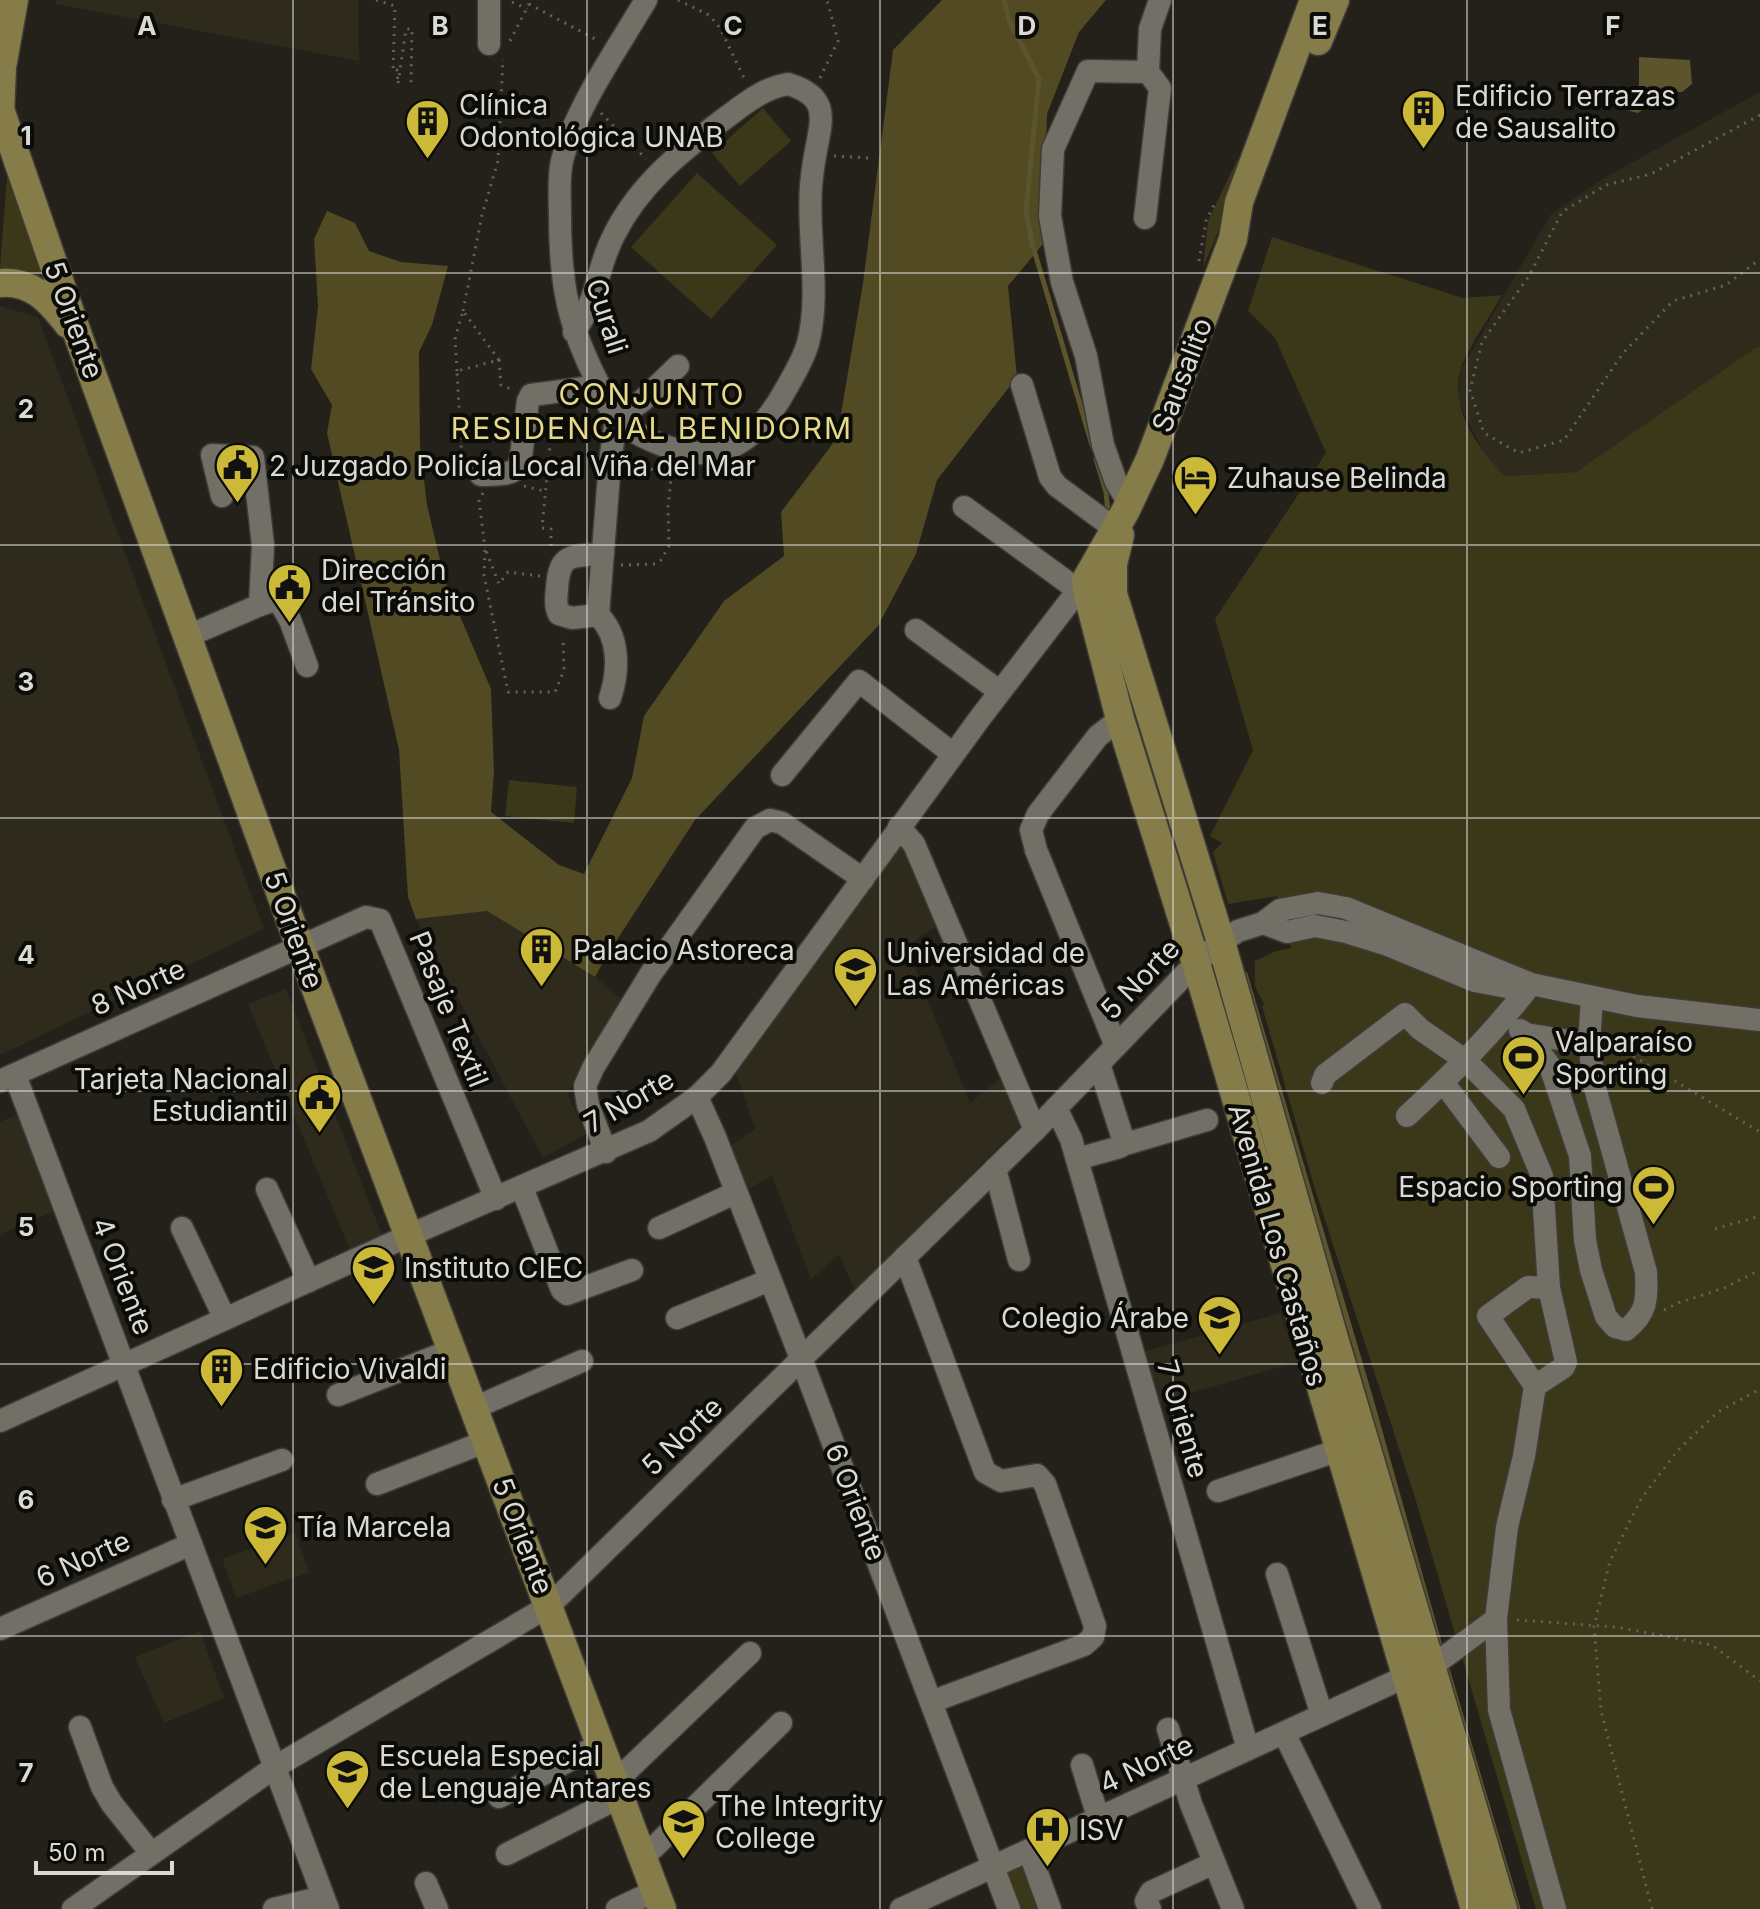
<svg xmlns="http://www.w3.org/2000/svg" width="1760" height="1909" font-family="Inter,sans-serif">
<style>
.built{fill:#2e2b1d}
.green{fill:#3b3719}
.forest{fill:#514a22}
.water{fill:#5b542c}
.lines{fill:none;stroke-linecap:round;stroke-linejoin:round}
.stream{stroke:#5b542c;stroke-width:5}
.minor-casing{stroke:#3d3c37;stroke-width:25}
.major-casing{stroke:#3d3c37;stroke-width:31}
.path{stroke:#63625b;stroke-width:3;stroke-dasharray:2 6;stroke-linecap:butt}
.minor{stroke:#727066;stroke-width:22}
.major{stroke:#857c49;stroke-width:28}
.grid{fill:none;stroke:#dad9d4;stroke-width:2;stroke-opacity:0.55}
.labels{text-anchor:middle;stroke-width:8;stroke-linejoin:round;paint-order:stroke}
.poi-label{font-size:28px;fill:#dad9d4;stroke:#0b0b07;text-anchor:start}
.street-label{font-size:28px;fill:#dad9d4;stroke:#0b0b07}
.neighbourhood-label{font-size:30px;letter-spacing:2px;fill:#e6d98a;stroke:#0b0b07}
.grid-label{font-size:26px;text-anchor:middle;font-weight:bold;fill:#dad9d4;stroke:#0b0b07;stroke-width:8;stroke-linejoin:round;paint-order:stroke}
</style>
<rect width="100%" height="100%" fill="#232119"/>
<g class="built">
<polygon points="56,0 358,0 359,61 56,4"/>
<polygon points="1760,92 1760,347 1755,348 1576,472 1505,476 1487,458 1458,402 1460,371 1551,214 1604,178"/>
<polygon points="0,306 38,317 264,929 0,1055"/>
<polygon points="899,839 908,849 939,924 906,947 970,1103 1003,1076 1024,1122 855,1290 839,1255 811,1279 772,1175 739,1195 724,1150 755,1129 735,1070"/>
<polygon points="430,887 487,911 595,977 622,1000 584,1062 568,1095 586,1134 543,1158 416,919 408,897"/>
<polygon points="286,989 382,1235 350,1250 248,1004"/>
<polygon points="22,1112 59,1209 0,1234 0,1122"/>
<polygon points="1281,1313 1297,1362 1157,1403 1143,1352"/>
<polygon points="295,1533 309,1572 236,1598 222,1559"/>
<polygon points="200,1631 224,1698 164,1723 135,1657"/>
</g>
<g class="green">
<polygon points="763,108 791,141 740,186 712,153"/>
<polygon points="1249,148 1252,150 1203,268 1208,221 1236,162"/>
<polygon points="697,173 777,245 711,319 631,247"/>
<polygon points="7,177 43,270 40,276 0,267"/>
<path d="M1272,237L1463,298L1502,295C1492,313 1464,354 1460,372C1450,409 1479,451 1505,476L1576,472L1755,348L1760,347V1909H1536L1416,1501L1315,1189L1262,1006L1264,1004L1255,986V961L1276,951L1291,948L1277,896L1228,904L1213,852L1222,843L1210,836L1253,750L1215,619L1326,453L1275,338L1248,311Z"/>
<polygon points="1109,611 1206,938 1199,943 1101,612"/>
<polygon points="509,780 577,787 574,823 505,816"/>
<polygon points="1027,1862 1044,1909 1015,1909 1002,1873"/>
</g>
<polygon class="forest" points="942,0 1106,0 1079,32 1047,114 1043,244 1008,286 1017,377 937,480 916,554 878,626 695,820 607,955 595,977 487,911 416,919 408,897 399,750 327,433 332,405 311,369 318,306 314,239 327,211 355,223 369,251 401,262 448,266 432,325 419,352 420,446 427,505 445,581 491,689 494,771 491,812 559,865 584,874 632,778 644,716 724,601 784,556 781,512 837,438 863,283 893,50"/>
<polygon class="water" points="1639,57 1690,60 1692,84 1682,92 1651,94 1645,108 1638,113 1630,111 1626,104 1628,94 1639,85"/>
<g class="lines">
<g class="stream">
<polyline points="1004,0 1009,20 1039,79 1026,211 1032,243 1092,445"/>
<polyline points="1096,459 1106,492 1108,513"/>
<polyline points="1245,974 1372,1403 1442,1653"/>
<polyline points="1445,1662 1518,1909"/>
</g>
<defs>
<g id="minor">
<polyline points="489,44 489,0"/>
<polyline points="1145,218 1160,88 1148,72"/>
<path d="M574,332C599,298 596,269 614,235C639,185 680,152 724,119C743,105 763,88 788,84C832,97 821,121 815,156C813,166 812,176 811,186C807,237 821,293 808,343C804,358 795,373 787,387C757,443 718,470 655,442C643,437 628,429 619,421C611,414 606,399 601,389C568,326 560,286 560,215C560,198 558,178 562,161C574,110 619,46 646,0"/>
<polyline points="1022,385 1050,477 1057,486 1115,529"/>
<path d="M481,475C495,474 513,477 520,464L528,401L531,395L600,386"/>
<polyline points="1129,503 1116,482 1103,445 1086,356 1062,282 1050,216 1053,149 1088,71 1148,72 1150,29 1160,0"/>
<polyline points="964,507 1078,590"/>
<polyline points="260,605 278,599 290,620 307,666"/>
<path d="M598,615L572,618L559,614C555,606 556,598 557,589C559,553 571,556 603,554"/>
<polyline points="916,630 999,691"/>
<polyline points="188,636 260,605 263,545 253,457 212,455 222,496"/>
<path d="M610,698C619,671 620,636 598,615L610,462L616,419L642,401L678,366"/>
<polyline points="782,775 859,681 953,754"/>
<polyline points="899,827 914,844 1035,1130"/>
<polyline points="1520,1030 1526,1034 1589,1044"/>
<path d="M1526,1034L1550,1066L1580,1156L1585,1240L1591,1270L1606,1317L1615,1327L1626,1330C1648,1312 1647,1299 1646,1272L1595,1088L1589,1044L1592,998"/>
<polyline points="1116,1046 1036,850 1031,830 1038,814 1098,736 1120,719"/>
<polyline points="15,1075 328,1909"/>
<polyline points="0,1081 366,917 380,920 496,1199"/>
<polyline points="1443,1082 1499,1157"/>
<polyline points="1322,1083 1325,1075 1405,1014 1420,1029 1466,1061 1514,1109 1542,1176 1549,1288 1566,1362 1564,1367 1535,1386"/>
<polyline points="697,1097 715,1137 802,1361 1009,1909"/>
<polyline points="1056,1108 1071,1139 1248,1749"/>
<path d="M1407,1116C1452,1074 1494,1033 1531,984L1637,1006L1760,1020"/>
<polyline points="1122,1145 1207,1120"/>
<polyline points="606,1152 588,1105 585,1086 593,1068 650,975 755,828 770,820 782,823 863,879"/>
<polyline points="1077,1159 1120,1147 1124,1142 1099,1064"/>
<polyline points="995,1169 1019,1260"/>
<polyline points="522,1188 562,1290 567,1294 632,1270"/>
<polyline points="267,1189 309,1281"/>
<polyline points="182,1228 225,1319"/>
<polyline points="659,1228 735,1193"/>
<polyline points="905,1257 985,1472 1001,1481 1037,1475 1045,1484 1095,1626 1093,1637 1084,1645 931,1702"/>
<polyline points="1549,1288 1528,1287 1488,1316 1535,1386 1524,1456 1507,1527 1496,1619 1499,1710 1555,1909"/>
<polyline points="677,1318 770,1280"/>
<polyline points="338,1395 452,1350"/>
<polyline points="474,1408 582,1361"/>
<polyline points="0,1421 410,1235 649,1131 697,1097 721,1073 980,718 1086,580 1095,581"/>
<polyline points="377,1484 487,1441"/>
<polyline points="1218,1491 1339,1450"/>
<polyline points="173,1500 282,1460"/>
<polyline points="1277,1574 1322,1715"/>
<polyline points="0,1629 191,1544"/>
<polyline points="80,1727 102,1787 112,1804 151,1853"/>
<polyline points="1168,1729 1191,1804 1233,1909"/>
<polyline points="1284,1733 1370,1909"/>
<polyline points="1082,1765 1099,1820"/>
<polyline points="615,1782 750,1653"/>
<polyline points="499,1797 601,1744"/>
<polyline points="1029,1851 1050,1909"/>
<polyline points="507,1854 620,1797"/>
<polyline points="643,1858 781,1723"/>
<polyline points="426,1883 437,1909"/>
<polyline points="73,1909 275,1767 549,1606 1035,1130 1196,963 1221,942 1238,931 1263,923 1280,910 1318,903 1346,908 1531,984 1517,989 1475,981 1388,945 1346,932 1315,926 1287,932 1263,923"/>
<polyline points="274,1909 323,1897"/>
<polyline points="617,1909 655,1891"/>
<polyline points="901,1909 1407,1676 1431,1667 1496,1619"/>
<polyline points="1150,1909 1146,1901 1151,1892 1214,1863"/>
</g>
<g id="major">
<polyline points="1314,0 1239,202 1233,239 1150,459 1126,510 1086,580 1088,595 1120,719 1196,963 1475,1909"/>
<polyline points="1318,41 1335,0"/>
<polyline points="0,109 80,341 300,947 662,1909"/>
<polyline points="0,115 2,67 14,0"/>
<path d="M0,283C32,280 50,301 68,324"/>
<polyline points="1120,535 1113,564 1113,594 1221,942 1334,1338 1503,1909"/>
</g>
</defs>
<use href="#minor" class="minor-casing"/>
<use href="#major" class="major-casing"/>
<g class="path">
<polyline points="376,0 395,6 393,71 397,70 398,84 406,29 412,29 411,84"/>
<polyline points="678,0 709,15 720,28 745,80"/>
<polyline points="512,2 527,9"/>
<polyline points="529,4 599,41"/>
<polyline points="510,41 531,0"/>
<polyline points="820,78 838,41 827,0"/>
<polyline points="601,113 646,159"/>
<polyline points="1760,115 1651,174 1606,185 1562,212 1529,276 1482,342 1470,390 1484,433 1519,453 1564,440 1623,353 1673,301 1726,285 1760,259"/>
<polyline points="834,156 870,158"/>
<polyline points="1199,261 1206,221 1215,203"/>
<polyline points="463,311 482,215 498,161 503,59"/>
<polyline points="499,360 501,385 511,389"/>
<polyline points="457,371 455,339 463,311 499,360 457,371 462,460 467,464"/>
<polyline points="629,459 651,469 672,475"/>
<polyline points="524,486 544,491"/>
<polyline points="483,493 479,500 485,548"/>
<polyline points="551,546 551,529 542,528 553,414"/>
<polyline points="621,565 655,564 661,560 669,546 668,508 672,468"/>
<polyline points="540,576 508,572 499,584 485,548 484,575 508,692 555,692 564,670 563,637"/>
<polyline points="1611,1048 1625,1051 1760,1132"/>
<polyline points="1715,1229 1760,1216"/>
<polyline points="1664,1310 1678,1303 1724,1288 1760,1270"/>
<polyline points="1517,1620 1616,1627 1712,1645 1760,1681"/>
<polyline points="1652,1909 1601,1711 1594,1626 1610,1561 1641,1499 1678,1450 1718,1412 1760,1389"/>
</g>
<use href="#minor" class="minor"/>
<use href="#major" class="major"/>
</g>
<path class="grid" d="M293,0V1909M587,0V1909M880,0V1909M1173,0V1909M1467,0V1909M0,273H1760M0,545H1760M0,818H1760M0,1091H1760M0,1364H1760M0,1636H1760"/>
<defs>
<symbol id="building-pin" viewBox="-11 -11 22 30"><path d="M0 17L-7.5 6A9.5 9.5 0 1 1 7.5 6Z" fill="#cdb938" stroke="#0b0b07"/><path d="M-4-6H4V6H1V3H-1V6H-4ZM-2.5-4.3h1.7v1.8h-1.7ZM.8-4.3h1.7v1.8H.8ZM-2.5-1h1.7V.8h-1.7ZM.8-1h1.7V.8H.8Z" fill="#111"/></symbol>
<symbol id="civic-pin" viewBox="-11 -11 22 30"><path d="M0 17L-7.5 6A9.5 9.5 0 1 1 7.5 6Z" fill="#cdb938" stroke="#0b0b07"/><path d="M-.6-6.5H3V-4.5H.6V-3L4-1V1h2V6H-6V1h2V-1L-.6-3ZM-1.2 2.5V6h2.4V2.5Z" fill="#111"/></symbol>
<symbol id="hotel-pin" viewBox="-11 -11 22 30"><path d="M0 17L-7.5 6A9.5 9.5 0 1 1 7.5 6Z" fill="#cdb938" stroke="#0b0b07"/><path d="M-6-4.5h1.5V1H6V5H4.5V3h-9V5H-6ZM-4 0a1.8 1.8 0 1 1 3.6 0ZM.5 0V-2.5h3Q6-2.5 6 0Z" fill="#111"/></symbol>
<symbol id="university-pin" viewBox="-11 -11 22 30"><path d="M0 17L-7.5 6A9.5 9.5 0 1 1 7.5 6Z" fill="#cdb938" stroke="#0b0b07"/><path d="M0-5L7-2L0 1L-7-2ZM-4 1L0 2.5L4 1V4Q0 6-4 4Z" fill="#111"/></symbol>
<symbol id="stadium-pin" viewBox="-11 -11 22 30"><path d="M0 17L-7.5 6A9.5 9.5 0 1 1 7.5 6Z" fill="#cdb938" stroke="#0b0b07"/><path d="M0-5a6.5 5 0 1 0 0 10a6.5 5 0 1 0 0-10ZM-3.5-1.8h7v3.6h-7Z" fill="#111"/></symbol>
<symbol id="school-pin" viewBox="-11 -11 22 30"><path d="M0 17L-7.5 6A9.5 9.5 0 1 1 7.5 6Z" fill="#cdb938" stroke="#0b0b07"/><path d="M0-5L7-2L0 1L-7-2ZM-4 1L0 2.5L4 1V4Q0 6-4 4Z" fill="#111"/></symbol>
<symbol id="hospital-pin" viewBox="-11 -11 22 30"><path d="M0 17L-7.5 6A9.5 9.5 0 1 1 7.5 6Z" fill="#cdb938" stroke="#0b0b07"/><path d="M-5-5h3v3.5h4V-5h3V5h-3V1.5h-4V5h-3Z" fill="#111"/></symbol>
</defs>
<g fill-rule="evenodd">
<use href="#building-pin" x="1398" y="86" width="51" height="69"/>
<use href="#building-pin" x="402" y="96" width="51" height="69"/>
<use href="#civic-pin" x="212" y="440" width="51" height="69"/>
<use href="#hotel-pin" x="1170" y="452" width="51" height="69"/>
<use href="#civic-pin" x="264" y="560" width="51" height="69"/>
<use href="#building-pin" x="516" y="924" width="51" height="69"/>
<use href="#university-pin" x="830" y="944" width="51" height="69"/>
<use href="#stadium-pin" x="1498" y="1032" width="51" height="69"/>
<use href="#civic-pin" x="294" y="1070" width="51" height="69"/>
<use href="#stadium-pin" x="1628" y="1162" width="51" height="69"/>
<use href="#school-pin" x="348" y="1242" width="51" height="69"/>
<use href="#school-pin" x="1194" y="1292" width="51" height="69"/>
<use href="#building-pin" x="196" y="1344" width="51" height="69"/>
<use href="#school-pin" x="240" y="1502" width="51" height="69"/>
<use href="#school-pin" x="322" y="1746" width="51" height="69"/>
<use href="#school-pin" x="658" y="1796" width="51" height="69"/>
<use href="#hospital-pin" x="1022" y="1804" width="51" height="69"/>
</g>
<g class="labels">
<g class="poi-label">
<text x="1455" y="106">Edificio Terrazas<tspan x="1455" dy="32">de Sausalito</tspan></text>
<text x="459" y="115">Clínica<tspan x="459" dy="32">Odontológica UNAB</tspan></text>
<text x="269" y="476">2 Juzgado Policía Local Viña del Mar</text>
<text x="1227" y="488">Zuhause Belinda</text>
<text x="321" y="580">Dirección<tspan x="321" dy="32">del Tránsito</tspan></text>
<text x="573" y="960">Palacio Astoreca</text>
<text x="886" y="963">Universidad de<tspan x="886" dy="32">Las Américas</tspan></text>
<text x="1555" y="1052">Valparaíso<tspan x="1555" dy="32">Sporting</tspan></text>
<text x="288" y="1089" text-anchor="end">Tarjeta Nacional<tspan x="288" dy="32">Estudiantil</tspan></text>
<text x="1623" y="1197" text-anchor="end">Espacio Sporting</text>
<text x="404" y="1278">Instituto CIEC</text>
<text x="1189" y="1328" text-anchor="end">Colegio Árabe</text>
<text x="253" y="1379">Edificio Vivaldi</text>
<text x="297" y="1537">Tía Marcela</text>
<text x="379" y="1766">Escuela Especial<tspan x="379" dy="32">de Lenguaje Antares</tspan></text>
<text x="715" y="1816">The Integrity<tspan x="715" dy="32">College</tspan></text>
<text x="1079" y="1840">ISV</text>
</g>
<g class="street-label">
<text transform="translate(607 316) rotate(72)" y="10">Curali</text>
<text transform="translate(74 320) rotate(70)" y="10">5 Oriente</text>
<text transform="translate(1182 375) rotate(-69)" y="10">Sausalito</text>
<text transform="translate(294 930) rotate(70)" y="10">5 Oriente</text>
<text transform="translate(1140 979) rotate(-46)" y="10">5 Norte</text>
<text transform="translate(138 987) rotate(-24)" y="10">8 Norte</text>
<text transform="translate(449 1009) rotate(68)" y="10">Pasaje Textil</text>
<text transform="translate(629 1101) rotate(-30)" y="10">7 Norte</text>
<text transform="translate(1278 1245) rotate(74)" y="10">Avenida Los Castaños</text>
<text transform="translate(123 1276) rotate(69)" y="10">4 Oriente</text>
<text transform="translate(1183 1419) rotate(74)" y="10">7 Oriente</text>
<text transform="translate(682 1436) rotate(-44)" y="10">5 Norte</text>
<text transform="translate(856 1502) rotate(69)" y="10">6 Oriente</text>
<text transform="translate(523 1536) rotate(69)" y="10">5 Oriente</text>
<text transform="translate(83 1559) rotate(-24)" y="10">6 Norte</text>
<text transform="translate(1146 1764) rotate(-25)" y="10">4 Norte</text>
</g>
<g class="neighbourhood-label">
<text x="652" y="405">CONJUNTO<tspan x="652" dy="34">RESIDENCIAL BENIDORM</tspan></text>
</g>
</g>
<g class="grid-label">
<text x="147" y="35">A</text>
<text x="440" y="35">B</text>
<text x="733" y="35">C</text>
<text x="1027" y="35">D</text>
<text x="1320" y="35">E</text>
<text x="1613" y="35">F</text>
<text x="26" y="145">1</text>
<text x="26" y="418">2</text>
<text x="26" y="691">3</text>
<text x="26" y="964">4</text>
<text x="26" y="1236">5</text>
<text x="26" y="1509">6</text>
<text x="26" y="1782">7</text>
</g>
<path d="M36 1861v12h136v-12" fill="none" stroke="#dad9d4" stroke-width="4"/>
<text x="48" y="1861" font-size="24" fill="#dad9d4" stroke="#0b0b07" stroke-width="6" paint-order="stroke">50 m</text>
</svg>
